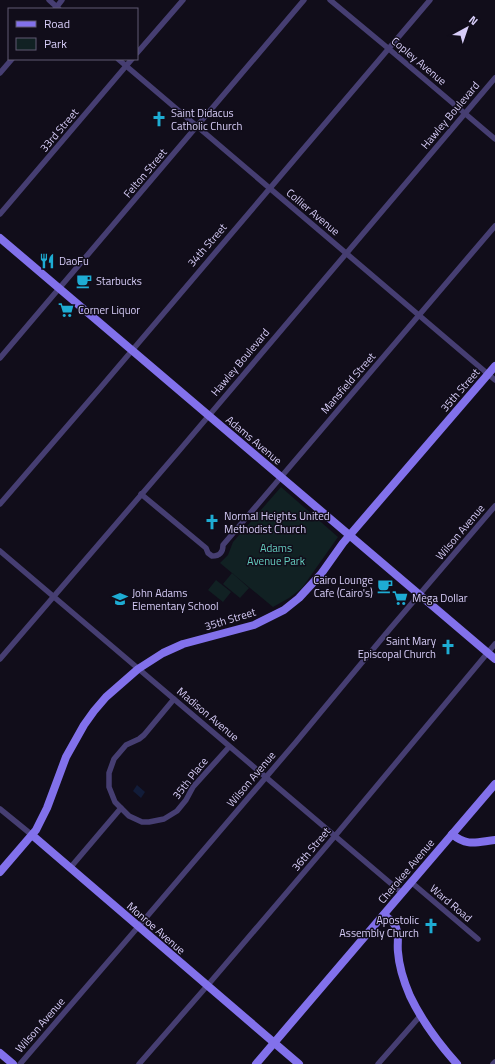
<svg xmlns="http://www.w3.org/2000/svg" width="495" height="1064" font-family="'Titillium Web',sans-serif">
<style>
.green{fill:#112123}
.water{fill:#121c39}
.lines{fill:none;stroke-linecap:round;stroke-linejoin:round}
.street{stroke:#463e72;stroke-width:5.5}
.secondary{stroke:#8271eb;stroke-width:8}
.labels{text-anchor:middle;stroke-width:3;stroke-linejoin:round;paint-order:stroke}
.street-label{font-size:11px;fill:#d7cdf8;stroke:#110d1a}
.poi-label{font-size:11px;fill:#d7cdf8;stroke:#110d1a;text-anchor:start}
.park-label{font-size:11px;fill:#64ccbe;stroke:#110d1a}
</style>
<rect width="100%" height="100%" fill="#110d1a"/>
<g class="green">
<polygon points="281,487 338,537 302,588 289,598 273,607 220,563 228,555 233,542"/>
<polygon points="232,573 249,588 240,598 223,584"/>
<polygon points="216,580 231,592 223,602 208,590"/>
</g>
<polygon class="water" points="137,785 145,792 141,798 133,791"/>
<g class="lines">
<g class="street">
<polyline points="49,0 59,9"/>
<polyline points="330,0 389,49 495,139"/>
<polyline points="55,9 62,0"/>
<polyline points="137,53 183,0"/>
<polyline points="118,59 495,380"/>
<polyline points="0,73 12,59"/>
<polyline points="0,214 132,59"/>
<polyline points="0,358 304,0"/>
<path d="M141,494L206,548L208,553L212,556C220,556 223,552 223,545L495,226"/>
<polyline points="0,504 101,387 430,0"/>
<polyline points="0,551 402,893"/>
<polyline points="0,659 178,452 495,78"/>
<polyline points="174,699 144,735 139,739 126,745 114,759 109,773 109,787 115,802 129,816 142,822 149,822 164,819 177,811 186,800 193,787 229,747"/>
<polyline points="0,809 32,835"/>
<polyline points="70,868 121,808"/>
<polyline points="411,882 478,939"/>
<polyline points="20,1064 138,927 296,742 389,630 495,506"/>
<polyline points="139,1064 207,986 335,836 495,644"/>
<polyline points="378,1064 421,1015"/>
<polyline points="493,1064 495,1062"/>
</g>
<g class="secondary">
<polyline points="0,238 495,659"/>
<path d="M452,834C467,847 477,842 495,840"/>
<polyline points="32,835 299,1064"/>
<polyline points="0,872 36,830 47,808 66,757 84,725 94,711 106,697 138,669 163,653 183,644 254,625 284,610 299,598 321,574 343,543 495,366"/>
<path d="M384,915C390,919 396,924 397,931C399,937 397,945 398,952C399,967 404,982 410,996C421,1019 440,1045 457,1064"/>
<polyline points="0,1053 13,1064"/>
<path d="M256,1064C336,971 415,877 495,784"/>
</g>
</g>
<defs>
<symbol id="church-bare" viewBox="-9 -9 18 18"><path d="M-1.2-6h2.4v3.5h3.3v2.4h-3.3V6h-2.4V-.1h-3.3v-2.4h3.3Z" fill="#1eacd3" stroke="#110d1a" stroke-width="2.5" paint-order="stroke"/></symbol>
<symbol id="restaurant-bare" viewBox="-9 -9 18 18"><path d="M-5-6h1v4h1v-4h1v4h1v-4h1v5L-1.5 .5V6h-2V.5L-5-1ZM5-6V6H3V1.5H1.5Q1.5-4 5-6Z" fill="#1eacd3" stroke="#110d1a" stroke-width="2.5" paint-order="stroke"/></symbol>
<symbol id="cafe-bare" viewBox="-9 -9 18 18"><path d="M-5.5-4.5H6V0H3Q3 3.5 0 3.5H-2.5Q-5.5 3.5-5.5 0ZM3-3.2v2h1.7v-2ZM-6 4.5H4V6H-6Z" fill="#1eacd3" stroke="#110d1a" stroke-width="2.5" paint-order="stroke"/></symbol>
<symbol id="supermarket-bare" viewBox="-9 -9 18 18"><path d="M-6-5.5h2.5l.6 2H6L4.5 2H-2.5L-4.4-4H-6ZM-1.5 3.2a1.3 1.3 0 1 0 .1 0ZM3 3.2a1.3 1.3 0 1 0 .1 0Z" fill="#1eacd3" stroke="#110d1a" stroke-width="2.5" paint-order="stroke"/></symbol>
<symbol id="school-bare" viewBox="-9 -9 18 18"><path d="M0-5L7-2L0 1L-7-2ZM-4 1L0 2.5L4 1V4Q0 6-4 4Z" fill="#1eacd3" stroke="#110d1a" stroke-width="2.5" paint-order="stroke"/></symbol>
</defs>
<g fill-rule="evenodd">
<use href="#church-bare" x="148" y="108" width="22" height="22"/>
<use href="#restaurant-bare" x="36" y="250" width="22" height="22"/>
<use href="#cafe-bare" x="73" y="270" width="22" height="22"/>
<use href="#supermarket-bare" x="55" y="299" width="22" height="22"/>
<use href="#church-bare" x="201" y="511" width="22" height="22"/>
<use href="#cafe-bare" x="374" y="575" width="22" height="22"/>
<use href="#supermarket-bare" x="389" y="587" width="22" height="22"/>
<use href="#school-bare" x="109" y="588" width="22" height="22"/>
<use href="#church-bare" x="437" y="636" width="22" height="22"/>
<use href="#church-bare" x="420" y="915" width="22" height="22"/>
</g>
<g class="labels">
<g class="street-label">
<text transform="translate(419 61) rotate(40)" y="4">Copley Avenue</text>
<text transform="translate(450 115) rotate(-50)" y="4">Hawley Boulevard</text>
<text transform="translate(59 130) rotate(-50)" y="4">33rd Street</text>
<text transform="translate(145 173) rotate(-50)" y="4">Felton Street</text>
<text transform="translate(313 212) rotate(40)" y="4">Collier Avenue</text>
<text transform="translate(207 245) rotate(-49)" y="4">34th Street</text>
<text transform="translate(240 362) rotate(-50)" y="4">Hawley Boulevard</text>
<text transform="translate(348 383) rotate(-49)" y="4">Mansfield Street</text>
<text transform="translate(460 390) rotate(-49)" y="4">35th Street</text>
<text transform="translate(254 440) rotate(40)" y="4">Adams Avenue</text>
<text transform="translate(460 532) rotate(-50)" y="4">Wilson Avenue</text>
<text transform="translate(230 619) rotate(-17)" y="4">35th Street</text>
<text transform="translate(208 714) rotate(40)" y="4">Madison Avenue</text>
<text transform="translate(190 778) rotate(-52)" y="4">35th Place</text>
<text transform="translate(251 779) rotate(-50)" y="4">Wilson Avenue</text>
<text transform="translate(311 849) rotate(-50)" y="4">36th Street</text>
<text transform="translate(406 871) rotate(-50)" y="4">Cherokee Avenue</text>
<text transform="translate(451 903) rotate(40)" y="4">Ward Road</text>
<text transform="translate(156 928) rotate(41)" y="4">Monroe Avenue</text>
<text transform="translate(40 1025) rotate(-49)" y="4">Wilson Avenue</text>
</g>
<g class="poi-label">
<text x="171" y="117">Saint Didacus<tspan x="171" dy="13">Catholic Church</tspan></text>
<text x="59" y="265">DaoFu</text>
<text x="96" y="285">Starbucks</text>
<text x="78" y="314">Corner Liquor</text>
<text x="224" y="520">Normal Heights United<tspan x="224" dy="13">Methodist Church</tspan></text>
<text x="373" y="584" text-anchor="end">Cairo Lounge<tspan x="373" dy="13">Cafe (Cairo's)</tspan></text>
<text x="132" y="597">John Adams<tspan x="132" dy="13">Elementary School</tspan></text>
<text x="412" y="602">Mega Dollar</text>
<text x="436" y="645" text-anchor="end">Saint Mary<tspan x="436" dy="13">Episcopal Church</tspan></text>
<text x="419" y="924" text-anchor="end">Apostolic<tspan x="419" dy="13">Assembly Church</tspan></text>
</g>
<g class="park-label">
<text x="276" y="552">Adams<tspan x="276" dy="13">Avenue Park</tspan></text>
</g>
</g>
<rect x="8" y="8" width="130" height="52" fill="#110d1a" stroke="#605a73"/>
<rect x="16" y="21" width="20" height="6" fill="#8271eb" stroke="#605a73"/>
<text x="44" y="28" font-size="12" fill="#d7cdf8">Road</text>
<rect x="16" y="38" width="20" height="12" fill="#112123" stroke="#605a73"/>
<text x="44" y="48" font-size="12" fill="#d7cdf8">Park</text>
<g transform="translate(467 28) rotate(40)" stroke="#110d1a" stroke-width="3" paint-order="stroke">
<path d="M0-3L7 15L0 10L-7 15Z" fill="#d7cdf8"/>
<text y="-6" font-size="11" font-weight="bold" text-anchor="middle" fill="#d7cdf8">N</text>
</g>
</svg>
